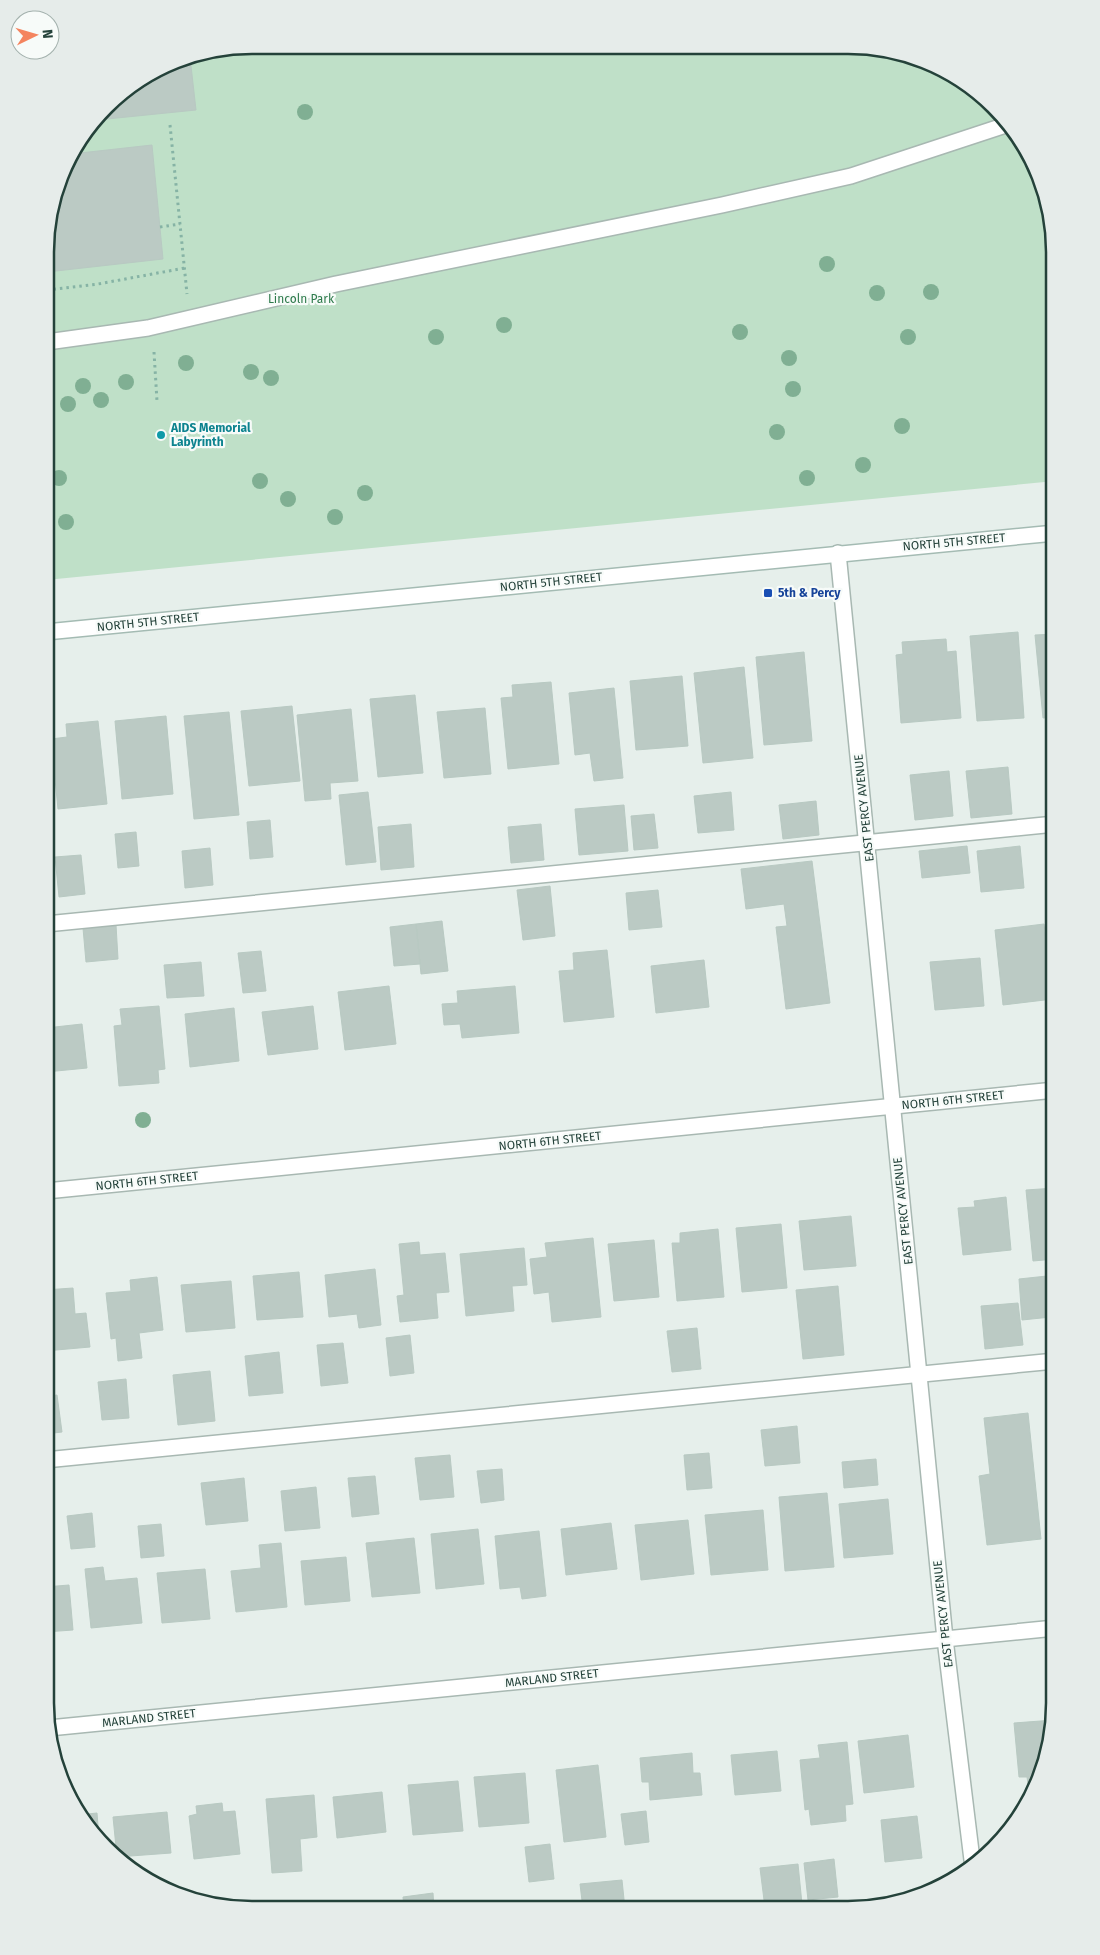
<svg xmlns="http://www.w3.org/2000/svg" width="1100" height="1955" font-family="'Fira Sans',sans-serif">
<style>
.green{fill:#bfe0c8}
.building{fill:#bbcac4;stroke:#b8c9c2}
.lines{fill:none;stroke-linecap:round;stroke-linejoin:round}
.service-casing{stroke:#a8b8b2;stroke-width:18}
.minor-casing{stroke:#a8b8b2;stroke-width:18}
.secondary-casing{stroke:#a4bbb3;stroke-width:18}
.path{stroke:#86b3a5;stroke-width:3;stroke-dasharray:2.5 4;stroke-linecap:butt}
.service{stroke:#fff;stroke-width:15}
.minor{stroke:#fff;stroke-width:15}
.secondary{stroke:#fff;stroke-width:15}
.tree{fill:#80af93}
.culture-dot{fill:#0f9aa8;stroke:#f7fbf9;stroke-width:2}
.transit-dot{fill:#1a4fb4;stroke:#f7fbf9;stroke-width:2}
.labels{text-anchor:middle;stroke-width:4.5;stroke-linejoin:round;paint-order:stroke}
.park-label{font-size:12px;fill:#2d7a4b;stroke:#f7fbf9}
.culture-label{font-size:12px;font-weight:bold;fill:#0d838f;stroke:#f7fbf9;text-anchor:start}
.street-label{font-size:12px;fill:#24423a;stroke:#f7fbf9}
.transit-label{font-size:12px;font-weight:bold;fill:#164399;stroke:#f7fbf9;text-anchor:start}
.rim{fill:none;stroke:#24423a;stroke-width:2.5}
</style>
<rect width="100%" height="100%" fill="#e6efeb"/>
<polygon class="green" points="252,45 888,49 939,66 984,96 1020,137 1044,185 1055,252 1055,481 46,580 47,225 67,160 115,97 173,61"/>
<g class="building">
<polygon points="190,57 196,110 97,120 115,97 173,61"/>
<polygon points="152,145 163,259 47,272 47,225 67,160 71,154"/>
<polygon points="1018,632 1024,718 977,721 970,636"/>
<polygon points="1055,634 1055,717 1043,718 1035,635"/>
<polygon points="946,639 947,652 956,651 961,718 901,723 896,655 903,654 902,642"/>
<polygon points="804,652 812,741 764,745 756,657"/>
<polygon points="744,667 753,758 703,763 694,673"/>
<polygon points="682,676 688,746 636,750 630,681"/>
<polygon points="551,682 559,764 508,769 501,698 513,697 512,685"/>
<polygon points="614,688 623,778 594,781 590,753 575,755 569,693"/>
<polygon points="415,695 423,773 378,777 370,699"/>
<polygon points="292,706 300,781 249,786 241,711"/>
<polygon points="485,708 491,774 444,778 437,712"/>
<polygon points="351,709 358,781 330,783 331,799 305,801 297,715"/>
<polygon points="229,712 239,815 194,819 184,716"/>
<polygon points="166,716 173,794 122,799 115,721"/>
<polygon points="98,721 107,804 58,809 51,739 67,737 66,724"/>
<polygon points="1008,767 1012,814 971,818 966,771"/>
<polygon points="949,771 953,816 915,820 910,775"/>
<polygon points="368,792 376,862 346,865 339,795"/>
<polygon points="731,792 734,830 698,833 694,796"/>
<polygon points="816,801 819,835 783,839 779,805"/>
<polygon points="624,805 628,851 579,855 575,809"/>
<polygon points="654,814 658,848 634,850 631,816"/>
<polygon points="270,820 273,857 250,859 247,822"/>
<polygon points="411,824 414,867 381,870 378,827"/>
<polygon points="541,824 544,860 511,863 508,827"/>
<polygon points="136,832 139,866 118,868 115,834"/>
<polygon points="967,846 970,873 922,878 919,851"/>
<polygon points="1020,846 1024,888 981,892 977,851"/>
<polygon points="210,848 213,885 185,888 182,851"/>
<polygon points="81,855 85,894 59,897 55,857"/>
<polygon points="812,861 830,1003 786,1009 776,927 787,926 784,904 746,909 741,869"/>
<polygon points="550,886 555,936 523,940 517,890"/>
<polygon points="658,890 662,927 629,930 626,893"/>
<polygon points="442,921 448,971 421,974 416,924"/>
<polygon points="416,924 420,964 394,966 390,927"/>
<polygon points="1044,924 1053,999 1003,1005 995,930"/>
<polygon points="116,925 118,959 86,962 83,928"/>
<polygon points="607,950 614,1017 564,1022 559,971 574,970 573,953"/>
<polygon points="261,951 266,991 243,993 238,953"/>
<polygon points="980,958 984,1006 935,1010 930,962"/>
<polygon points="704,960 709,1007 656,1013 651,966"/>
<polygon points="201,962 204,996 167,998 164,965"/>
<polygon points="389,986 396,1044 345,1050 338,992"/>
<polygon points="515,986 519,1033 462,1038 460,1024 444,1025 442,1004 458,1003 457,991"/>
<polygon points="159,1006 165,1069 158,1070 159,1083 119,1086 114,1026 122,1025 120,1009"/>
<polygon points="313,1006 318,1049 268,1055 262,1012"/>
<polygon points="234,1008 239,1061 190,1067 185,1014"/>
<polygon points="82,1024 87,1068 46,1072 46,1028"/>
<polygon points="1055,1188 1055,1259 1033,1261 1026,1190"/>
<polygon points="1006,1197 1011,1250 963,1255 958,1208 975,1207 974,1201"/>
<polygon points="851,1216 856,1266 804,1270 799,1221"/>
<polygon points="781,1224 787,1288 742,1292 736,1228"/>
<polygon points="718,1229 724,1297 677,1301 672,1243 680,1243 680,1233"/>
<polygon points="593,1238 601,1317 552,1322 549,1292 534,1294 530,1259 547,1257 545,1243"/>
<polygon points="654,1240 659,1297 614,1301 608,1244"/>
<polygon points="419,1242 420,1255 445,1253 449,1292 436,1293 438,1318 400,1322 397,1296 404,1295 399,1244"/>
<polygon points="524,1248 527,1285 512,1286 514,1311 466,1316 460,1254"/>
<polygon points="375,1269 381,1325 359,1328 357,1314 329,1317 325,1275"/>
<polygon points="299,1272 303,1317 257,1320 253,1276"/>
<polygon points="1047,1276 1051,1317 1022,1320 1019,1279"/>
<polygon points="157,1277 163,1330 139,1333 142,1358 118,1361 116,1338 111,1339 106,1293 131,1291 130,1280"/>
<polygon points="231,1281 235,1328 186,1332 181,1285"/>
<polygon points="838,1286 844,1355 803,1359 796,1290"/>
<polygon points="73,1288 75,1314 86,1313 90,1347 45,1351 45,1290"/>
<polygon points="1018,1303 1023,1345 985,1349 981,1306"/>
<polygon points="697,1328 701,1369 672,1372 667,1331"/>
<polygon points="410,1335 414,1373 390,1376 386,1338"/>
<polygon points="343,1343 348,1383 321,1386 317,1345"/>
<polygon points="279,1352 283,1393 249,1396 245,1356"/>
<polygon points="210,1371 215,1421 178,1425 173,1375"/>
<polygon points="126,1379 129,1418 102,1420 98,1382"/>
<polygon points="57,1395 62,1432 45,1434 45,1397"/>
<polygon points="1028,1413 1041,1539 987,1545 979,1476 990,1474 984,1418"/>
<polygon points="797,1426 800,1463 765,1466 761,1430"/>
<polygon points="709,1453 712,1488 687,1490 684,1455"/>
<polygon points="450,1455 454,1497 420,1500 415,1458"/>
<polygon points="876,1459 878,1485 844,1488 842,1462"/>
<polygon points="502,1469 504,1500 481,1503 477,1471"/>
<polygon points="375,1476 379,1514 352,1517 348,1478"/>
<polygon points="244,1478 248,1521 206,1525 201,1483"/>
<polygon points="316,1487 320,1528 285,1531 281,1491"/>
<polygon points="827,1493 834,1567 785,1571 779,1497"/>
<polygon points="888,1499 893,1554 844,1558 839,1504"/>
<polygon points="763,1510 768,1570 711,1575 705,1515"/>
<polygon points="92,1513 95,1547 71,1549 67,1516"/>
<polygon points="688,1520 694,1574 641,1580 635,1525"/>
<polygon points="611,1523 617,1569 566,1575 561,1529"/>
<polygon points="161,1524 164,1556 141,1558 138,1526"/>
<polygon points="478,1529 484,1584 436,1589 431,1534"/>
<polygon points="539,1531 546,1596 522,1599 520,1587 500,1589 495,1536"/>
<polygon points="414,1538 420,1593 372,1597 366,1543"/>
<polygon points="281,1543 287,1607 236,1612 231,1571 261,1568 259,1545"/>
<polygon points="346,1557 350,1601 305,1605 301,1561"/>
<polygon points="103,1567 105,1581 137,1578 142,1623 91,1628 85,1569"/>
<polygon points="205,1569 210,1619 162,1623 157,1573"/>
<polygon points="69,1585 73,1630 45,1632 45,1587"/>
<polygon points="1054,1720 1039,1782 1030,1799 1027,1777 1019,1777 1014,1723"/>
<polygon points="908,1735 914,1787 864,1793 858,1741"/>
<polygon points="847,1742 853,1804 845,1805 846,1821 811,1825 809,1809 805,1810 800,1760 820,1758 818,1745"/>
<polygon points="777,1751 781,1791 735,1795 731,1755"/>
<polygon points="692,1753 693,1773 700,1773 702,1795 650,1800 649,1782 642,1782 640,1758"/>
<polygon points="598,1765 606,1837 564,1842 556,1770"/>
<polygon points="525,1773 529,1823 479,1827 474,1777"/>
<polygon points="458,1781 463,1831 413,1835 408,1785"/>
<polygon points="382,1792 386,1832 337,1838 333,1797"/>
<polygon points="314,1795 317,1837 300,1839 302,1871 272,1873 266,1799"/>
<polygon points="222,1803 223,1812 235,1811 240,1854 194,1859 189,1816 197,1814 196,1806"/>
<polygon points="646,1811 649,1842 625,1845 621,1814"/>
<polygon points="167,1812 171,1853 117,1857 113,1817"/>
<polygon points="97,1813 99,1838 78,1815"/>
<polygon points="917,1816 922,1858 885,1862 881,1820"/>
<polygon points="550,1844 554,1879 529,1882 525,1847"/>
<polygon points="834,1859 838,1897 808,1900 804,1863"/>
<polygon points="798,1864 802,1904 765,1908 760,1868"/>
<polygon points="622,1880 625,1909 583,1909 580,1884"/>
<polygon points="433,1893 434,1909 404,1909 403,1897"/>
<polygon points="218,1898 219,1906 196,1900"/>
<polygon points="367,1903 367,1909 330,1908 330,1906"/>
</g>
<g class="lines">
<defs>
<g id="service">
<polyline points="46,924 1055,824"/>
<polyline points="45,1460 1055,1361"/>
</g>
<g id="minor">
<polyline points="47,342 148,328 336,284 722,205 851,176 1009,124"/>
<polyline points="838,553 945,1639 973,1868"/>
<polyline points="46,1191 1055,1090"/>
<polyline points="49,1728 1055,1628"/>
</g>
<polyline id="secondary" points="46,632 1055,533"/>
</defs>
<use href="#service" class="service-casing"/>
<use href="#minor" class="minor-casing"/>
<use href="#secondary" class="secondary-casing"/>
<g class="path">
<polyline points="170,125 187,294"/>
<polyline points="160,227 180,224"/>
<polyline points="47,290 98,284 185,268"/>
<polyline points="154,352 157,401"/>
</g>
<use href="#service" class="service"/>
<use href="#minor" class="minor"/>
<use href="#secondary" class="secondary"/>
</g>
<g class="tree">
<circle cx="305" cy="112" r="8"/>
<circle cx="827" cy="264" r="8"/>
<circle cx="931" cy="292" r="8"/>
<circle cx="877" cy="293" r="8"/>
<circle cx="504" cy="325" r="8"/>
<circle cx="740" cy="332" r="8"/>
<circle cx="436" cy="337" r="8"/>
<circle cx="908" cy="337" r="8"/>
<circle cx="789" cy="358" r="8"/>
<circle cx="186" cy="363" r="8"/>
<circle cx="251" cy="372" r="8"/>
<circle cx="271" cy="378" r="8"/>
<circle cx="126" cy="382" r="8"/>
<circle cx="83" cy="386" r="8"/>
<circle cx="793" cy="389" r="8"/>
<circle cx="101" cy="400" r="8"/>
<circle cx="68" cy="404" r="8"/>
<circle cx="902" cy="426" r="8"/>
<circle cx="777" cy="432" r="8"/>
<circle cx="863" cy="465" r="8"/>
<circle cx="59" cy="478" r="8"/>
<circle cx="807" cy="478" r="8"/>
<circle cx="260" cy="481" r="8"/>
<circle cx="365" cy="493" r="8"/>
<circle cx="288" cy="499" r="8"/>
<circle cx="335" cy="517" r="8"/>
<circle cx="66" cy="522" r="8"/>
<circle cx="143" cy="1120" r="8"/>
</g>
<circle class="culture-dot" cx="161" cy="435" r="5"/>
<rect class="transit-dot" x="763" y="588" width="10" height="10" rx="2.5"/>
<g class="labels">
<g class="park-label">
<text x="301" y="303">Lincoln Park</text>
</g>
<g class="culture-label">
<text x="171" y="432">AIDS Memorial<tspan x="171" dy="14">Labyrinth</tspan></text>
</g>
<g class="street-label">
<text transform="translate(954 542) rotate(-5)" y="4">NORTH 5TH STREET</text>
<text transform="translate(551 582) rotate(-6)" y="4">NORTH 5TH STREET</text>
<text transform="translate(148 622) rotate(-6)" y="4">NORTH 5TH STREET</text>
<text transform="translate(864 808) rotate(-96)" y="4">EAST PERCY AVENUE</text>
<text transform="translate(953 1100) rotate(-6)" y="4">NORTH 6TH STREET</text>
<text transform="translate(550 1141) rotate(-6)" y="4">NORTH 6TH STREET</text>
<text transform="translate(147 1181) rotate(-6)" y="4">NORTH 6TH STREET</text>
<text transform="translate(903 1211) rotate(-96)" y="4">EAST PERCY AVENUE</text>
<text transform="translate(943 1614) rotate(-96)" y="4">EAST PERCY AVENUE</text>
<text transform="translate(552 1678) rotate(-6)" y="4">MARLAND STREET</text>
<text transform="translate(149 1718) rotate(-6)" y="4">MARLAND STREET</text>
</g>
<g class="transit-label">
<text x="778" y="597">5th &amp; Percy</text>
</g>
</g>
<path d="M0 0H1100V1955H0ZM252 54H848A198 198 0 0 1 1046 252V1703A198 198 0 0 1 848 1901H252A198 198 0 0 1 54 1703V252A198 198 0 0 1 252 54Z" fill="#e6ecea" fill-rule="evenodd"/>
<path class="rim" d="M252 54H848A198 198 0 0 1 1046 252V1703A198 198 0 0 1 848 1901H252A198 198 0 0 1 54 1703V252A198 198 0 0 1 252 54Z"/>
<g transform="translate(35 35) rotate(85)"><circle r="24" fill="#f7fbf9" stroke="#a3b1ad"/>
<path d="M0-4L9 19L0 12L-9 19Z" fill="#f4845f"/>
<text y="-8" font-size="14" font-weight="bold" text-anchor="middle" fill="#24423a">N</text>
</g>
</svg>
